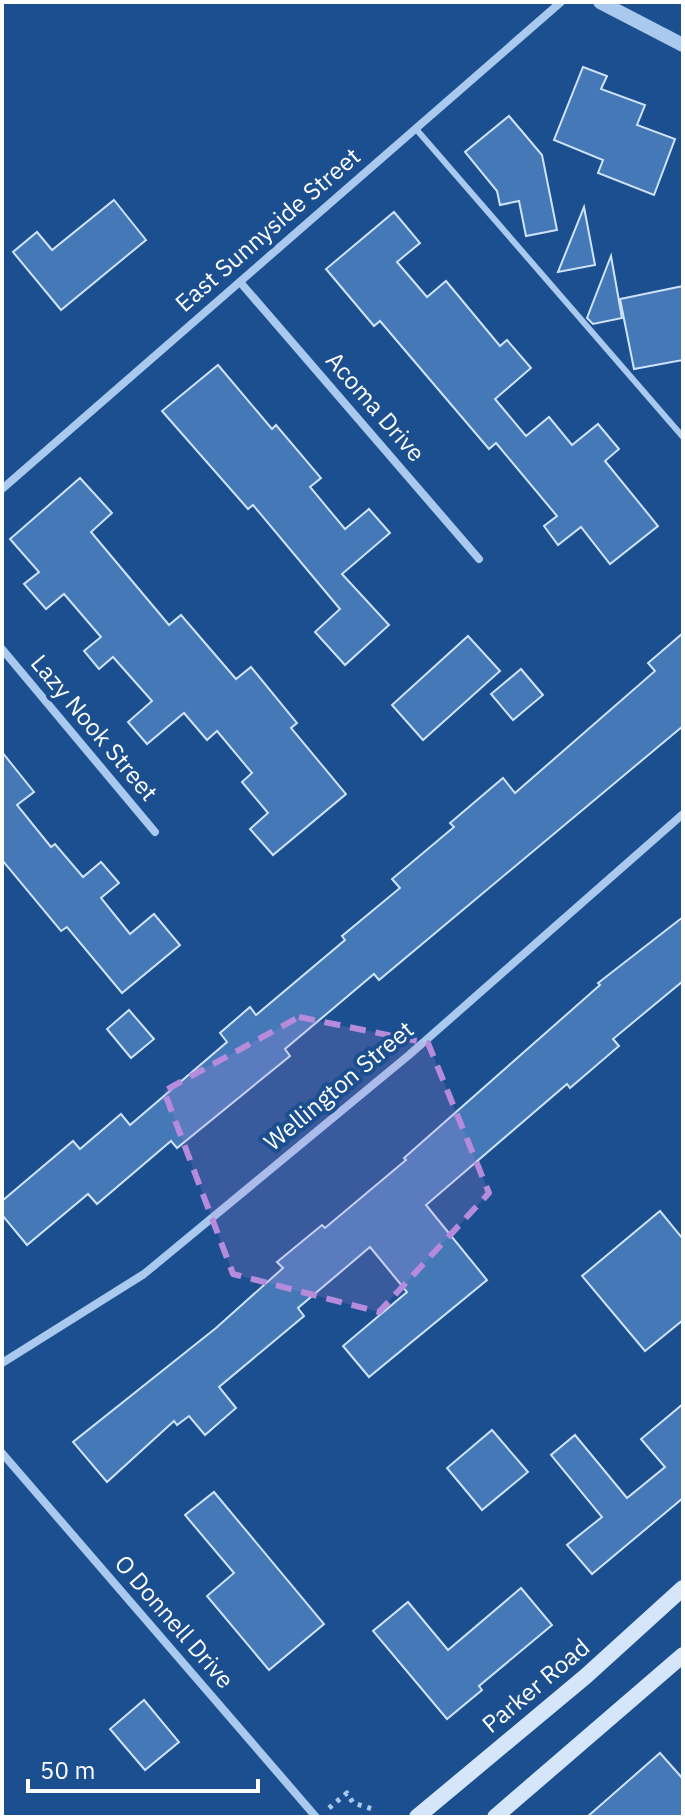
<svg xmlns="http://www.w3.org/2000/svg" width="685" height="1819" font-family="'IBM Plex Sans',sans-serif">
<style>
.building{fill:#4478b7;stroke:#cfe3fa;stroke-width:2}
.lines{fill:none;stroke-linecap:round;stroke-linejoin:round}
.path{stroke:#a9c9ee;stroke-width:5;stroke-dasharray:4 6;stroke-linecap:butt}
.service{stroke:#a9c9ee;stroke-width:6}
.minor{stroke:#a9c9ee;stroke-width:8}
.tertiary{stroke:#a9c9ee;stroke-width:14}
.secondary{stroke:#d6e6fa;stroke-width:16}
.marked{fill:#b68bdc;fill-opacity:0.2;stroke:#b68bdc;stroke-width:6;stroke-dasharray:16 10;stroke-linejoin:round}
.labels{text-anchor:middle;stroke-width:8;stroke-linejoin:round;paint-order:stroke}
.street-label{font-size:24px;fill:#fff;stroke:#1b4f8f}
</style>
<rect width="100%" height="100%" fill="#1b4f8f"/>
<g class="building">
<polygon points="583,67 607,76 601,89 645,105 637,125 675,139 654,195 598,173 603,160 554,140"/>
<polygon points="509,116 542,155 557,230 526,236 519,201 500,205 497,191 465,152"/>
<polygon points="114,200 146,240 61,310 13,252 37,232 52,250"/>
<polygon points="584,207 595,265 558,272"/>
<polygon points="394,212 420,243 397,262 427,297 446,281 500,346 507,340 531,368 495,399 526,436 549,417 572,445 598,424 619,449 605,461 658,526 610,564 581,527 558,545 544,526 557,516 496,443 489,449 380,321 374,326 326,269"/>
<polygon points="611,256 622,318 593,324 587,318"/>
<polygon points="683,286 683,360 634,369 620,299"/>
<polygon points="218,365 272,429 276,425 321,478 310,487 345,529 369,509 390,533 342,574 389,625 345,665 315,632 340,609 253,505 248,509 162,411"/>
<polygon points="80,478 112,513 91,532 169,625 181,615 236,679 251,667 297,723 291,728 346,794 273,855 250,829 268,813 242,782 252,773 217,731 207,740 184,713 147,744 128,722 152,701 113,657 99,669 84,651 101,637 64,594 46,609 24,584 39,572 10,539"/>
<polygon points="683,633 683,726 379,980 374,974 285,1049 290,1056 177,1148 171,1141 97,1204 88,1194 27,1245 2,1215 2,1201 73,1141 80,1149 121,1114 130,1125 227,1042 220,1033 250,1007 256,1015 345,940 342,936 400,888 392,879 454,827 450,823 503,778 515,793 655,671 648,663"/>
<polygon points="468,636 500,671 423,740 392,705"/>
<polygon points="521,669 543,695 513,720 491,694"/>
<polygon points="2,752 34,792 17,805 51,847 55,844 83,877 101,862 119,883 101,898 130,934 154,914 180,945 122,993 67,927 61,931 2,860"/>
<polygon points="683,917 683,981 613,1039 619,1046 570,1088 567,1084 426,1205 487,1280 369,1377 343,1346 407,1292 370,1247 298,1308 304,1316 219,1387 236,1408 205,1435 189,1416 177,1425 174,1421 107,1482 73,1442 216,1328 283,1268 277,1262 322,1225 325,1228 406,1160 404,1158 600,985 598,983"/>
<polygon points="129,1010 154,1039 131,1058 107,1029"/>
<polygon points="660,1211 683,1239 683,1320 645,1351 582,1276"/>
<polygon points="683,1404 683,1498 592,1574 567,1545 602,1517 551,1455 575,1435 627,1498 665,1467 641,1439"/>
<polygon points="492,1430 528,1472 482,1510 447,1468"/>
<polygon points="214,1492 324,1624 269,1670 207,1596 234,1573 185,1515"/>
<polygon points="521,1588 552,1625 479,1686 482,1690 447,1719 373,1631 408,1602 448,1650"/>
<polygon points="144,1700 179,1742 145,1770 110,1729"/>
<polygon points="660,1753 683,1779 683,1817 587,1817"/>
</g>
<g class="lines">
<polyline class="path" points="329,1808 347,1793 353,1803 376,1810"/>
<polyline class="service" points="416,129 683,437"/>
<g class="minor">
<polyline points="240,282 479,559"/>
<polyline points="2,489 561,2"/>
<polyline points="2,649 155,832"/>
<polyline points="2,1363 144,1274 409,1055 683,814"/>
<polyline points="2,1453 316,1817"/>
</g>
<polyline class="tertiary" points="600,2 683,45"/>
<g class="secondary">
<polyline points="417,1817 586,1676 683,1588"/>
<polyline points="495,1817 683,1655"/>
</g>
</g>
<path class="marked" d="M299,1017L428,1043L489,1193L379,1312L233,1274L164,1091Z"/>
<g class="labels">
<g class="street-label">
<text transform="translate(268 230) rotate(-41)" y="8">East Sunnyside Street</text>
<text transform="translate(375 407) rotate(49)" y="8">Acoma Drive</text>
<text transform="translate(94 728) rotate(50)" y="8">Lazy Nook Street</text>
<text transform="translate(339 1086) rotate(-40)" y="8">Wellington Street</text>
<text transform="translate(174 1622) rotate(49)" y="8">O Donnell Drive</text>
<text transform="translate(536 1686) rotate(-40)" y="8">Parker Road</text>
</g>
</g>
<rect width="685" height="1819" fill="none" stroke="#ffffff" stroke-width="8"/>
<path d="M28 1779v12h230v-12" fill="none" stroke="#ffffff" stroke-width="4"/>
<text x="40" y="1779" font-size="24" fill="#ffffff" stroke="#1b4f8f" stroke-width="6" paint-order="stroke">50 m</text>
</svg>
